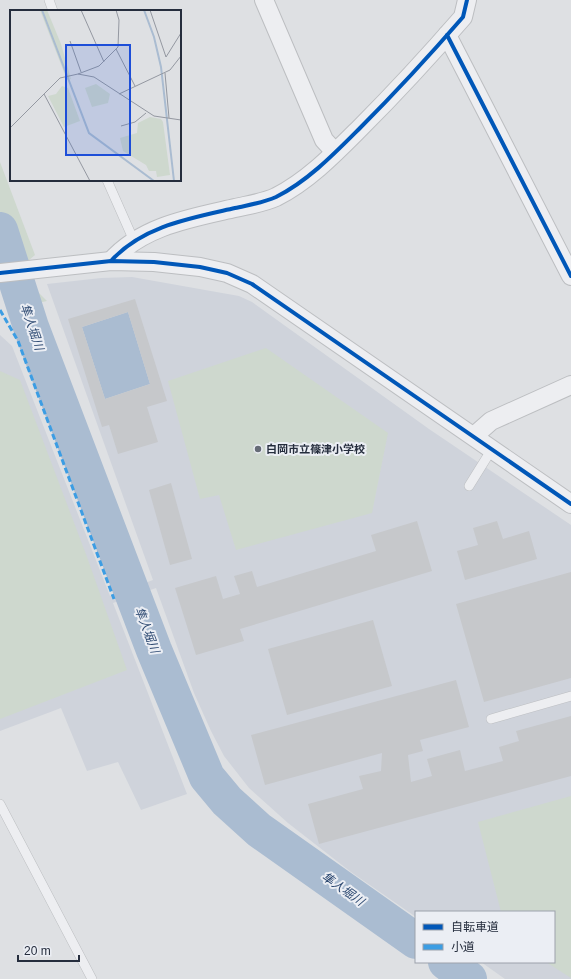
<svg xmlns="http://www.w3.org/2000/svg" width="571" height="979" font-family="Helvetica,'Noto Sans JP',sans-serif">
<style>
.built{fill:#cfd3db}
.green{fill:#ced8ce}
.water{fill:#aabcd1}
.lines{fill:none;stroke-linecap:round;stroke-linejoin:round}
.river{stroke:#aabcd1;stroke-width:36}
.building{fill:#c6c8cb;fill-rule:evenodd}
.service-casing{stroke:#bcbec1;stroke-width:10}
.minor-casing{stroke:#bcbec1;stroke-width:20}
.service{stroke:#edeef1;stroke-width:9}
.minor{stroke:#edeef1;stroke-width:18}
.quiet{stroke:#3c9de3;stroke-width:3;stroke-dasharray:6 3;stroke-linecap:butt}
.cycleway-casing{stroke:#ebeef4;stroke-width:6}
.cycleway{stroke:#0057b8;stroke-width:4}
.poi-dot{fill:#666c77;stroke:#ebeef4;stroke-width:1.5}
.labels{text-anchor:middle;stroke-width:4;stroke-linejoin:round;paint-order:stroke}
.poi-label{font-size:11px;font-weight:bold;fill:#252d3d;stroke:#ebeef4;text-anchor:start}
.water-label{font-size:12px;font-style:italic;fill:#2e4a72;stroke:#ebeef4}
.inset-river{fill:none;stroke:#aabcd1;stroke-width:2}
.inset-road{fill:none;stroke:#9498a1;stroke-width:1}
.view{fill:#1d4ed8;fill-opacity:0.15;stroke:#1d4ed8;stroke-width:2}
.inset-edge{fill:none;stroke:#252d3d;stroke-width:2}
</style>
<rect width="100%" height="100%" fill="#dee0e3"/>
<polygon class="built" points="132,277 239,296 252,302 429,429 571,525 571,979 505,979 481,962 554,962 554,912 416,912 416,917 351,872 288,823 249,788 224,756 211,731 194,693 156,588 113,603 187,794 141,810 118,762 87,771 61,708 0,731 0,335 12,346 110,596 153,580 47,284 101,278"/>
<g class="green">
<polygon points="0,162 35,255 29,260 33,287 47,301 14,308 0,267"/>
<polygon points="266,348 388,433 372,513 236,550 219,495 200,499 168,381"/>
<polygon points="0,371 20,380 87,557 127,670 0,719"/>
<polygon points="571,796 571,978 546,962 554,962 554,912 501,912 478,822"/>
</g>
<polygon class="water" points="128,312 150,384 105,399 82,327"/>
<g class="lines">
<g class="river">
<polyline points="0,230 31,327 154,650 207,777 227,801 259,830 416,941"/>
<polyline points="446,962 469,979"/>
</g>
</g>
<g class="building">
<path d="M135,299L167,401L147,407L158,442L118,454L109,425L102,427L68,319ZM128,312L150,384L105,399L82,327Z"/>
<polygon points="171,483 192,559 170,565 149,490"/>
<polygon points="417,521 432,571 240,629 244,641 196,655 175,588 216,576 223,599 240,594 234,576 252,571 257,587 376,551 371,535"/>
<polygon points="497,521 503,539 529,531 537,559 465,580 457,551 478,545 473,528"/>
<polygon points="571,572 571,678 484,702 456,604"/>
<polygon points="373,620 392,686 287,715 268,649"/>
<polygon points="456,680 469,727 420,740 423,751 408,755 411,782 432,776 427,759 460,750 465,771 503,761 499,747 519,741 516,731 571,716 571,776 319,844 308,804 363,789 359,776 381,771 382,753 265,785 251,735"/>
</g>
<g class="lines">
<defs>
<g id="service">
<polyline points="49,0 53,11"/>
<polyline points="107,180 134,241"/>
<polyline points="469,486 492,449"/>
<polyline points="491,719 571,696"/>
<polyline points="0,804 92,979"/>
</g>
<g id="minor">
<polyline points="264,0 324,140 335,152"/>
<polyline points="447,35 571,276"/>
<path d="M111,261C142,226 191,218 235,208C248,205 263,203 276,197C308,181 335,153 360,128C396,92 430,55 463,17L467,0"/>
<polyline points="0,273 111,261 154,262 200,267 227,273 252,284 571,504"/>
<polyline points="474,436 491,421 571,385"/>
</g>
</defs>
<use href="#service" class="service-casing"/>
<use href="#minor" class="minor-casing"/>
<use href="#service" class="service"/>
<use href="#minor" class="minor"/>
<polyline class="quiet" points="0,310 18,341 114,599"/>
<defs>
<g id="cycleway">
<polyline points="447,35 571,276"/>
<path d="M111,261C142,226 191,218 235,208C248,205 263,203 276,197C308,181 335,153 360,128C396,92 430,55 463,17L467,0"/>
<polyline points="0,273 111,261 154,262 200,267 227,273 252,284 571,504"/>
</g>
</defs>
<use href="#cycleway" class="cycleway-casing"/>
<use href="#cycleway" class="cycleway"/>
</g>
<circle class="poi-dot" cx="258" cy="449" r="4"/>
<g class="labels">
<g class="poi-label">
<text x="266" y="453">白岡市立篠津小学校</text>
</g>
<g class="water-label">
<text transform="translate(32 327) rotate(71)" y="4">隼人堀川</text>
<text transform="translate(147 630) rotate(69)" y="4">隼人堀川</text>
<text transform="translate(343 889) rotate(35)" y="4">隼人堀川</text>
</g>
</g>
<g transform="translate(10 10)">
<rect width="171" height="171" fill="#dee0e3"/>
<path d="M30,0H37L51,34L61,69L57,70ZM86,74L100,84L98,93L82,97L75,78ZM52,76L58,78L70,111L54,117L38,86L46,84ZM140,107L151,109L153,112L160,165L147,167L146,161H139L136,155L113,141L110,128L127,123L128,113Z" fill="#ced8ce"/>
<path class="inset-river" d="M32,0L79,123L144,171M134,0L144,27L151,57L164,171"/>
<path class="inset-road" d="M71,0L94,52M140,0L156,47L171,23M60,31L71,62M106,39L125,76M155,63L159,108M68,64L89,56L108,37L109,10L106,0M34,84L80,171M109,84L160,60L171,46M111,116L125,112L136,103M0,118L50,68L68,64L84,67L144,106L171,110"/>
<path class="view" d="M56,35H120V145H56Z"/>
<rect width="171" height="171" class="inset-edge"/>
</g>
<rect x="415" y="911" width="140" height="52" fill="#ebeef4" stroke="#9ca1ab"/>
<rect x="423" y="924" width="20" height="6" fill="#0057b8" stroke="#9ca1ab"/>
<text x="451" y="931" font-size="12" fill="#252d3d">自転車道</text>
<rect x="423" y="944" width="20" height="6" fill="#3c9de3" stroke="#9ca1ab"/>
<text x="451" y="951" font-size="12" fill="#252d3d">小道</text>
<path d="M18 955v6h61v-6" fill="none" stroke="#252d3d" stroke-width="2"/>
<text x="24" y="955" font-size="12" fill="#252d3d" stroke="#ebeef4" stroke-width="3" paint-order="stroke">20 m</text>
</svg>
